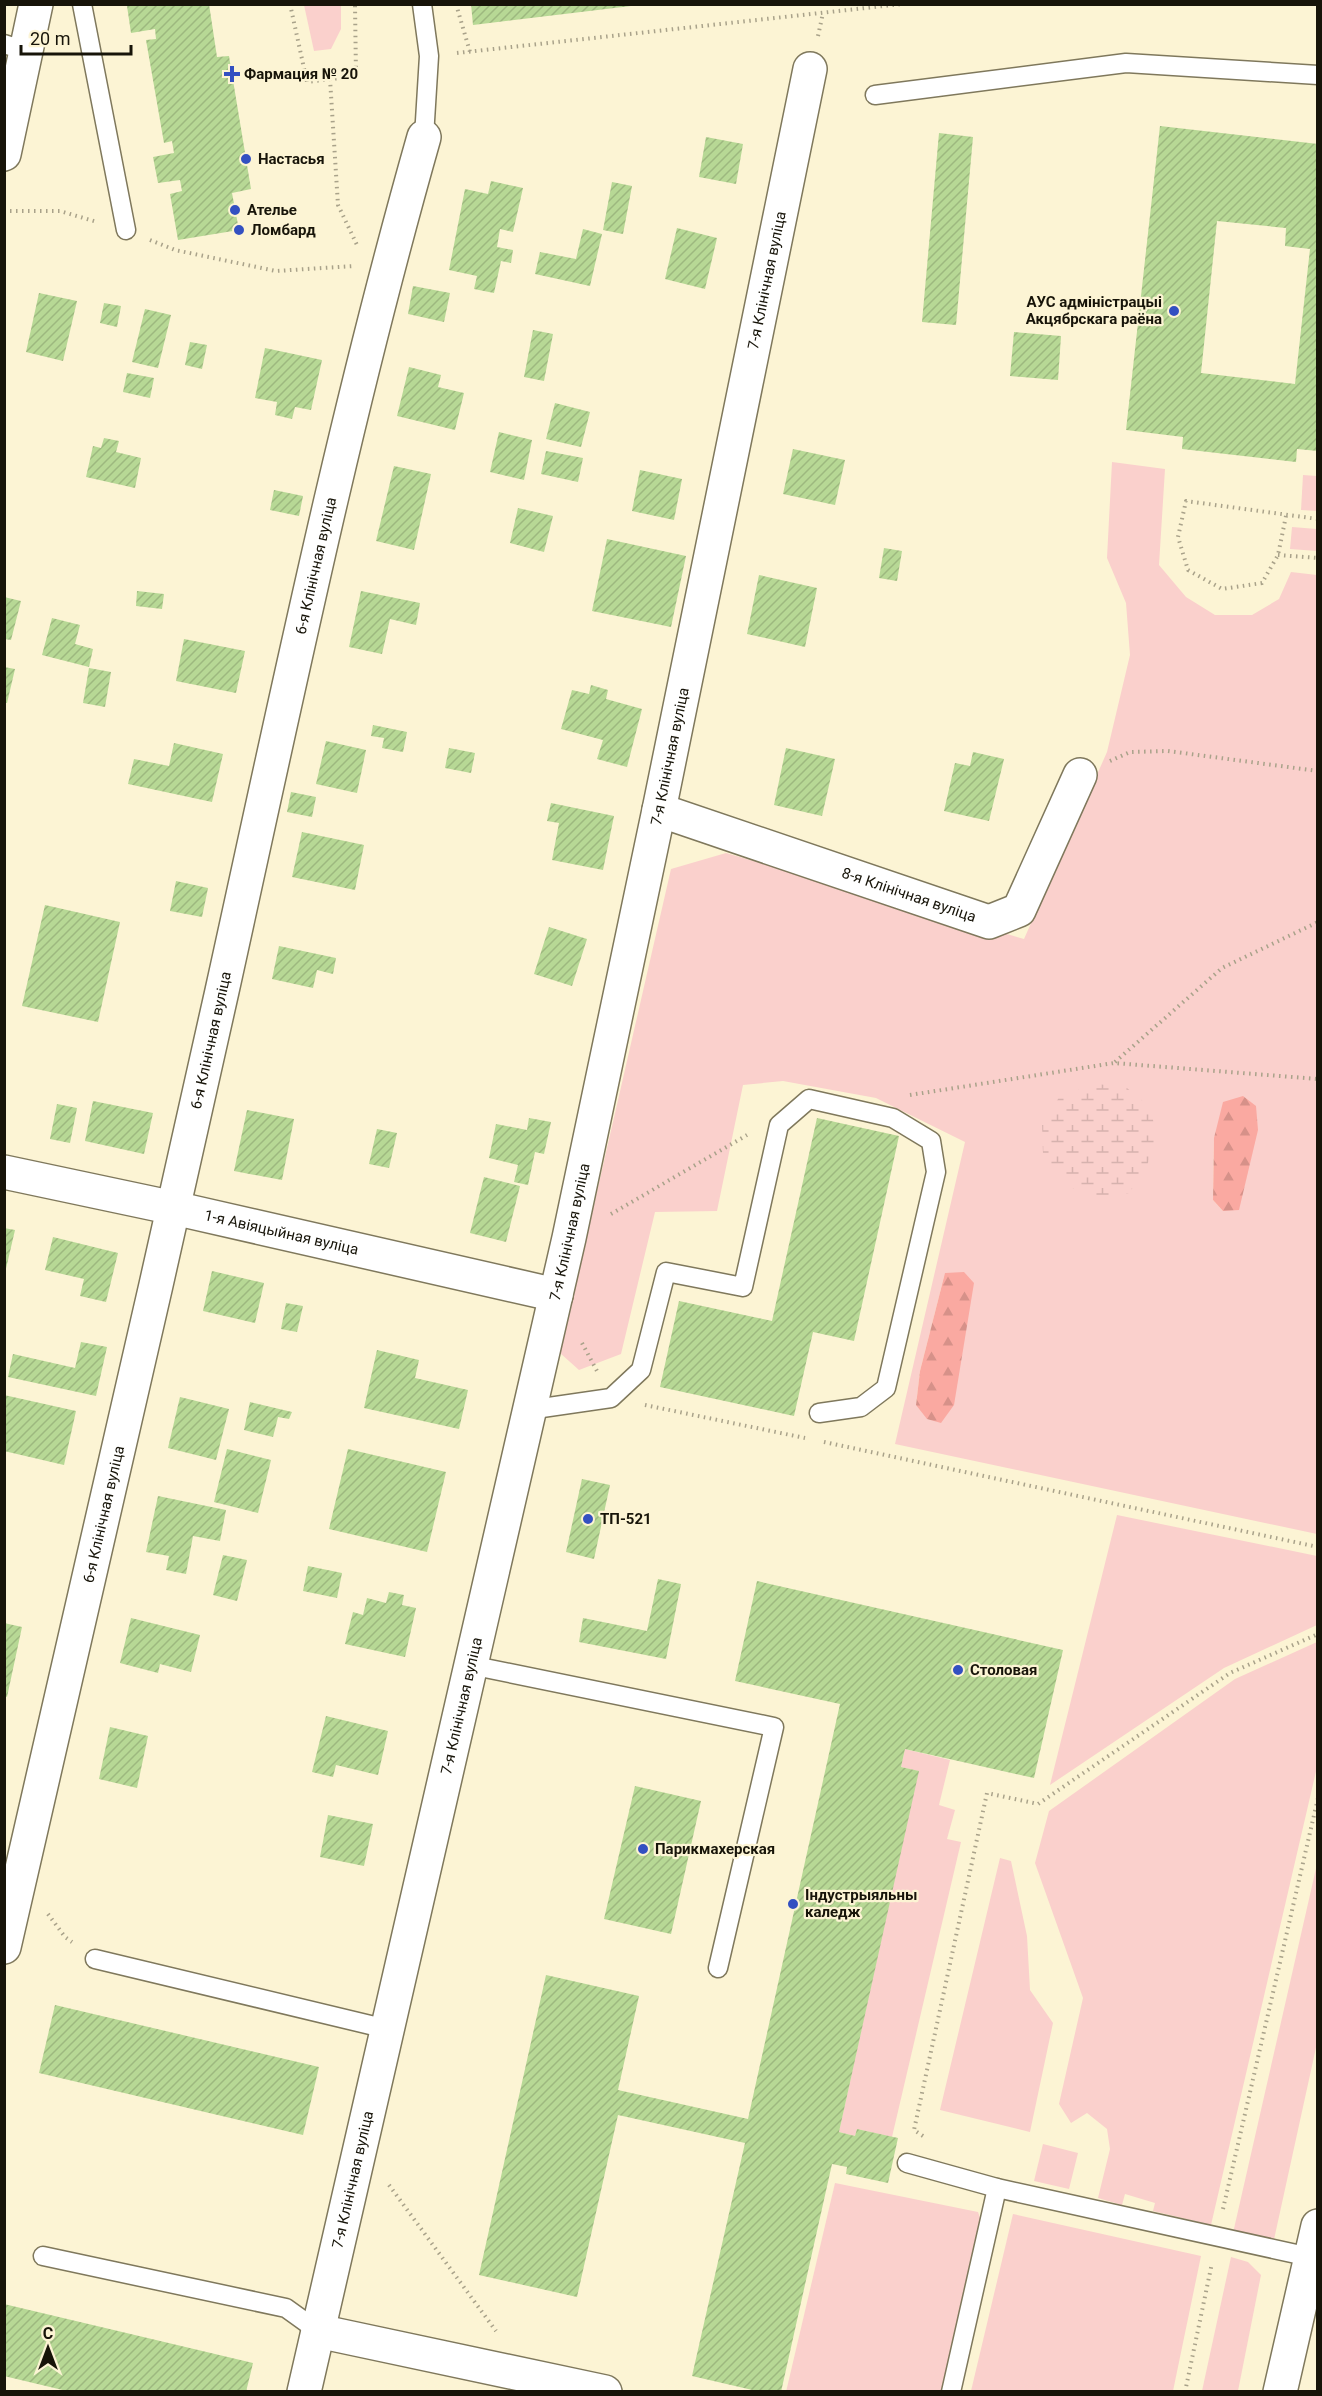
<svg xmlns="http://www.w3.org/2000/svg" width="1322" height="2396" font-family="Roboto,sans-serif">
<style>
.green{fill:#fad0cc;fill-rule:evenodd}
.forest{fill:url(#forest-firs)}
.wetland{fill:url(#wetland-marsh)}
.building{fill:url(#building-hatch);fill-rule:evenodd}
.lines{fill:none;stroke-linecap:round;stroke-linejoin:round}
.service-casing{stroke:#7f785c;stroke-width:21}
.minor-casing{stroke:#7f785c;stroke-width:36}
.primary-casing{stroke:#7f785c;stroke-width:36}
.path{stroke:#a9a28a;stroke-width:4;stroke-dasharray:1.5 4.5;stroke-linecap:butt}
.service{stroke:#fff;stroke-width:18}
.minor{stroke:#fff;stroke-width:33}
.primary{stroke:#fff;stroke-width:33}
.poi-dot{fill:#3350c1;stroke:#fcf4d4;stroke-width:2}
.labels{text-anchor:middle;stroke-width:4.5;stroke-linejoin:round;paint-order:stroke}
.poi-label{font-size:15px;font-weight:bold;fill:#171409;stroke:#fcf4d4;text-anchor:start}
.street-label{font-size:15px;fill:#171409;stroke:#fcf4d4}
</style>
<defs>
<pattern id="forest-firs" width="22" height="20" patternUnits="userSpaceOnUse" patternTransform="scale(1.5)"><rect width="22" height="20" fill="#faa9a1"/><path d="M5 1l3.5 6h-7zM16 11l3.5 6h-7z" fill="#d69189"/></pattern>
<pattern id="wetland-marsh" width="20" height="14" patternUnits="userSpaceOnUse" patternTransform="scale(1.5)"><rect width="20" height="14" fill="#fad0cc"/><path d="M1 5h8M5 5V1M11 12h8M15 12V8" fill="none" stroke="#d6b2ae"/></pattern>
<pattern id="building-hatch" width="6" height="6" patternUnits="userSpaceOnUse" patternTransform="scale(1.5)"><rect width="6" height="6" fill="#b7d895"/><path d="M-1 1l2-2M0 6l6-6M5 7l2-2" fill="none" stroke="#9db87f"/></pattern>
</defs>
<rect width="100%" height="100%" fill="#fcf4d4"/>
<g class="green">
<polygon points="304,5 341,5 341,29 331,49 314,51"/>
<path d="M1112,462L1165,469L1159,565L1186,597L1215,615H1252L1279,599L1291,572L1317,575V1534L895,1444L965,1142L876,1098L783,1081L743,1085L717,1211L655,1212L621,1354L579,1370L560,1353L671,869L726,853L1024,939L1107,752L1130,655L1126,603L1107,558ZM1214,1138L1223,1211L1213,1200ZM945,1273L916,1405L920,1371Z"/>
<polygon points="1303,475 1317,476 1317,511 1301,510"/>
<polygon points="1292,527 1317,529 1317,551 1290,549"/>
<polygon points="1117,1515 1317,1556 1317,1625 1224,1668 1050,1785"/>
<polygon points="1317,1642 1317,1767 1211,2225 1153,2211 1155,2203 1125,2194 1122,2205 1098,2198 1110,2149 1107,2129 1087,2113 1071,2123 1059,2104 1083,1998 1035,1863 1049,1811 1235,1679"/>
<polygon points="905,1749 950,1760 939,1805 955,1810 947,1839 961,1842 892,2137 857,2129 855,2136 839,2132 918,1771 901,1767"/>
<polygon points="1000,1858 1011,1861 1027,1936 1030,1990 1053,2023 1030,2132 940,2110"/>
<polygon points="1317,1864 1317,2043 1273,2244 1233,2233"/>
<polygon points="1043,2144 1078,2153 1069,2189 1034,2181"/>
<polygon points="835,2183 978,2212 983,2226 942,2391 786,2392"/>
<polygon points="1013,2214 1201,2256 1173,2391 971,2391"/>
<polygon points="1231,2257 1248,2262 1261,2275 1238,2391 1202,2391"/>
</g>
<g class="forest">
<polygon points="1243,1096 1256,1106 1258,1130 1239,1210 1223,1211 1213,1200 1214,1138 1223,1102"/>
<polygon points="964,1272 974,1283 954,1405 941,1423 927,1419 916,1405 920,1371 945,1273"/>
</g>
<polygon class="wetland" points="1098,1084 1127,1088 1151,1108 1156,1136 1147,1166 1129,1193 1102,1198 1074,1189 1056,1175 1043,1154 1042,1121 1061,1095"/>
<g class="building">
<polygon points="137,4 209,4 217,57 229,56 251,189 232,193 239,230 178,240 170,194 182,191 180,180 158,183 153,157 174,153 172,141 164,143 146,40 156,39 155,29 131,33 127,6"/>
<polygon points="471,4 631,4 631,6 473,25"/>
<path d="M1160,126L1318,144V451L1297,449L1296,462L1182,449L1183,437L1126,430ZM1217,221L1286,228L1285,246L1310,249L1295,384L1201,373Z"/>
<polygon points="939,133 973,137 956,325 922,322"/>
<polygon points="706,137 743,144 736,184 699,177"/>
<polygon points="491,181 523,188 513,232 500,229 497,247 513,250 511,263 501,261 494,293 474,289 477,276 449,270 465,189 488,194"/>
<polygon points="612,182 632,186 623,234 603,230"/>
<polygon points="677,228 717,238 705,289 665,279"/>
<polygon points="583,229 602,234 590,286 535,274 540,252 576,259"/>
<polygon points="413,286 450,293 444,322 408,314"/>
<polygon points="39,293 77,301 63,361 26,352"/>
<polygon points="104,303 121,306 117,327 100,323"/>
<polygon points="145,309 171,315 158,368 132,362"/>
<polygon points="533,330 553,334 544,381 524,377"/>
<polygon points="1014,332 1061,336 1058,380 1010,376"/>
<polygon points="190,342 207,345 202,369 185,365"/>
<polygon points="265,348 322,360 311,410 295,407 292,419 275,415 277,402 255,398"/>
<polygon points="409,367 441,375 438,387 464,393 455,430 397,416"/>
<polygon points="127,373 154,378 150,398 123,392"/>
<polygon points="555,403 590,412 581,447 546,439"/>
<polygon points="499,432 532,440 524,480 490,472"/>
<polygon points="104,438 119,441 116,452 141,458 135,488 86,477 93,446 101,448"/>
<polygon points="793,449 845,460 835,505 783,494"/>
<polygon points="546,451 583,458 578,482 541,474"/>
<polygon points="394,466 431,474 414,550 376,541"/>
<polygon points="640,470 682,479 674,520 632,511"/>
<polygon points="274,490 303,496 299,516 270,510"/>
<polygon points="518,508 553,516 544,552 510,543"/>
<polygon points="607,539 686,556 671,627 592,611"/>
<polygon points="884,548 902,551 897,581 879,578"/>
<polygon points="759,575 817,588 805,647 747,634"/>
<polygon points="137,591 164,594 162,609 136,606"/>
<polygon points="361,591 420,603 416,625 390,619 382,654 349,647"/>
<polygon points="4,597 21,601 11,640 4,639"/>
<polygon points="52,618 80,625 75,644 93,649 89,667 42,655"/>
<polygon points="184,639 245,651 236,693 176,681"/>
<polygon points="4,667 15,669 7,703 4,703"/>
<polygon points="89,668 111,672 105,707 83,703"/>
<polygon points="591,685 608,690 606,699 642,709 627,767 597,759 603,740 561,729 572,690 589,694"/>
<polygon points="373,725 407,732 403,752 382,748 384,738 371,736"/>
<polygon points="326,741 366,750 357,793 316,784"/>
<polygon points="174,743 223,754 212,802 128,784 134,759 169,766"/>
<polygon points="449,748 475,753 471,773 445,768"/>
<polygon points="786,748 835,759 822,816 774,805"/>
<polygon points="973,752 1004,759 989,821 944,811 955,763 970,766"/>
<polygon points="291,792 316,797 312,817 287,812"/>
<polygon points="551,803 614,816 603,870 552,860 559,823 547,821"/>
<polygon points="302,832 364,845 355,890 292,877"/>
<polygon points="176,881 208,888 202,917 170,911"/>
<polygon points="45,905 120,922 98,1022 22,1006"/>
<polygon points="549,927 587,939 572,986 534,974"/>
<polygon points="279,946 336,958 333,974 317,970 313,988 272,979"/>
<polygon points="93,1101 153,1113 144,1154 85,1141"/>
<polygon points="57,1104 77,1108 70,1143 50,1139"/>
<polygon points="247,1110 294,1119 282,1180 234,1171"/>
<polygon points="529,1118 551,1122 544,1154 535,1152 528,1185 514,1182 518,1165 489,1158 496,1124 527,1130"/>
<polygon points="817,1118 899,1136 854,1341 813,1332 794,1416 660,1387 679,1301 772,1321"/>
<polygon points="377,1129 397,1133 389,1168 369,1164"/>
<polygon points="484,1177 520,1186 506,1242 470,1233"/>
<polygon points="4,1228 15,1230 5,1273 4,1273"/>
<polygon points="53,1237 118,1253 106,1302 80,1296 84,1279 45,1270"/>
<polygon points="212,1271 264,1283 255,1323 203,1311"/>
<polygon points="286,1303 303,1306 297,1332 281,1329"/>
<polygon points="81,1342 107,1347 96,1396 8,1377 13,1354 75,1368"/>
<polygon points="377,1350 419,1360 415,1378 468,1390 459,1429 364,1408"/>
<polygon points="4,1395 76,1411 64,1465 4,1451"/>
<polygon points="180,1397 229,1409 216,1460 168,1448"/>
<polygon points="250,1402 292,1412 289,1419 278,1417 273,1437 244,1430"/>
<polygon points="227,1449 271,1460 258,1513 214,1502"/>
<polygon points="348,1449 446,1472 427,1552 329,1529"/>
<polygon points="582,1479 610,1485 594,1559 566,1552"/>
<polygon points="158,1496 226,1510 220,1541 193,1536 186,1574 166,1570 169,1556 146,1552"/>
<polygon points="223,1555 247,1560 237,1601 213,1595"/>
<polygon points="308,1566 342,1573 337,1598 303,1591"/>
<polygon points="658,1579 681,1584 666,1659 579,1642 583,1618 647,1631"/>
<polygon points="757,1581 1063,1650 1034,1778 905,1749 901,1767 919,1771 839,2132 855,2136 857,2129 898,2138 888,2183 846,2174 847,2167 832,2164 781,2392 761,2392 692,2376 745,2143 618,2115 577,2297 479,2275 546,1975 639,1996 618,2090 748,2119 840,1704 735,1681"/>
<polygon points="389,1592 404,1595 402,1605 416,1608 405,1657 345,1644 353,1612 363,1615 367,1598 386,1603"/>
<polygon points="131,1618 200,1635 191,1672 160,1664 158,1673 120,1663"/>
<polygon points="4,1623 22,1627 7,1697 4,1696"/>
<polygon points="326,1716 388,1731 378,1775 336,1765 333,1777 312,1772"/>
<polygon points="110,1727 148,1736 137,1788 99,1779"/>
<polygon points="635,1786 701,1801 671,1934 604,1919"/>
<polygon points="328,1815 373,1824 364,1866 320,1857"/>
<polygon points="55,2005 319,2067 303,2135 39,2073"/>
<polygon points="4,2304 253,2363 246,2392 71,2392 4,2376"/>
</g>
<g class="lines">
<defs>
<g id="service">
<polyline points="82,4 126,230"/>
<polyline points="422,4 429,56 424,137"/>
<polyline points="4,44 26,51"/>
<polyline points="875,95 1126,63 1318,75"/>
<polyline points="528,1410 611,1398 641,1370 666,1272 743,1287 779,1125 809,1099 893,1118 931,1141 936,1172 886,1388 861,1407 819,1413"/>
<polyline points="470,1665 774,1727 718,1968"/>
<polyline points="95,1959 387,2029"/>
<polyline points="907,2163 997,2188 1310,2257"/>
<polyline points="43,2256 286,2308 318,2331"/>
<polyline points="951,2392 997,2188"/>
</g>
<g id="minor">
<polyline points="4,154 36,4"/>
<path id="s1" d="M659,810L989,922L1019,910L1080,775"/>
<path id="s2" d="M4,1172L174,1208L556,1295"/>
<path id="s3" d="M4,1947C78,1628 151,1310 222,991C285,705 344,418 424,137"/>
<polyline points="318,2331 605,2392"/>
<path id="s4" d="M304,2392L569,1238L659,810L810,69"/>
</g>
<polyline id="primary" points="1280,2392 1318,2226"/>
</defs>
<use href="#service" class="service-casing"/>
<use href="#minor" class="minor-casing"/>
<use href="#primary" class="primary-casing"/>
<g class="path">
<polyline points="290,4 307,82 356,76 355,4"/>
<polyline points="456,4 470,52"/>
<polyline points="818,36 823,13"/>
<polyline points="457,53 902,4"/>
<polyline points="330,79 338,205 357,245"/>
<polyline points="4,211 60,211 97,222"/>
<polyline points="150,240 175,250 276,271 354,266"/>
<polyline points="1286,516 1278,555 1262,583 1222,589 1188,570 1178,537 1186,501 1318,519"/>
<polyline points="1278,555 1318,558"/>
<polyline points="1110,761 1130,752 1168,751 1318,771"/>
<polyline points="1115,1062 1222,968 1318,922"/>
<polyline points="910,1095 1114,1063 1318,1079"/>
<polyline points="611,1214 747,1135"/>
<polyline points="582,1343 597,1371"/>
<polyline points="645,1405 805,1438"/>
<polyline points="824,1442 1318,1547"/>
<polyline points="48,1914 65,1937 72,1942"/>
<polyline points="923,2136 914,2130 987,1793 1038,1804 1230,1673 1318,1634"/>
<polyline points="389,2185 496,2331"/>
<polyline points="1223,2209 1318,1798"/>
<polyline points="1185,2392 1212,2263"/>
</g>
<use href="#service" class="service"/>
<use href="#minor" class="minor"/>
<use href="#primary" class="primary"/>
</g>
<g class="poi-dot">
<path d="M229 65h6v6h6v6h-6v6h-6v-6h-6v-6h6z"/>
<circle cx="246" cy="159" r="6"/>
<circle cx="235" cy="210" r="6"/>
<circle cx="239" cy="230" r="6"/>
<circle cx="1174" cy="311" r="6"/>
<circle cx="588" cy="1519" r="6"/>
<circle cx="958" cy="1670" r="6"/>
<circle cx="643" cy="1849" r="6"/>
<circle cx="793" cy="1904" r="6"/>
</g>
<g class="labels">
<g class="poi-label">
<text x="244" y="79">Фармация № 20</text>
<text x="258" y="164">Настасья</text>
<text x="247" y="215">Ателье</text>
<text x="251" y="235">Ломбард</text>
<text x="1162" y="307" text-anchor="end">АУС адміністрацыі<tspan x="1162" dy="17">Акцябрскага раёна</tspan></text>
<text x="600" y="1524">ТП-521</text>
<text x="970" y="1675">Столовая</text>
<text x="655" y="1854">Парикмахерская</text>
<text x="805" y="1900">Індустрыяльны<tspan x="805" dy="17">каледж</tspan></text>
</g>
<g class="street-label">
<text dy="5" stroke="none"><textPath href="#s4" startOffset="2162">7-я Клінічная вуліца</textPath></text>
<text dy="5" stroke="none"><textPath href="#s3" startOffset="1416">6-я Клінічная вуліца</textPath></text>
<text dy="5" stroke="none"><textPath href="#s4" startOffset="1676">7-я Клінічная вуліца</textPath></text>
<text dy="5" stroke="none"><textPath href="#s1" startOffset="264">8-я Клінічная вуліца</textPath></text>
<text dy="5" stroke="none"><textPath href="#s3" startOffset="930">6-я Клінічная вуліца</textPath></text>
<text dy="5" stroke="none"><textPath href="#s2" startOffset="284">1-я Авіяцыйная вуліца</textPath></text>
<text dy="5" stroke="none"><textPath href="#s4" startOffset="1190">7-я Клінічная вуліца</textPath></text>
<text dy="5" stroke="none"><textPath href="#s3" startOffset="444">6-я Клінічная вуліца</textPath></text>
<text dy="5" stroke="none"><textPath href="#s4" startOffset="704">7-я Клінічная вуліца</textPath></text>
<text dy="5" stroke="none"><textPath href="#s4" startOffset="218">7-я Клінічная вуліца</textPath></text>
</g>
</g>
<rect width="1322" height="2396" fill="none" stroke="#171409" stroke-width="12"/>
<g transform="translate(48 2348)" stroke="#fcf4d4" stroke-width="4.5" paint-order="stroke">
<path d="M0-4.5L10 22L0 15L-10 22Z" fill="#171409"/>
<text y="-9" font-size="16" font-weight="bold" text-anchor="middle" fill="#171409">С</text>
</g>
<path d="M21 45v9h110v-9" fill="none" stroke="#171409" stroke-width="3"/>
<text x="30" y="45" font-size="18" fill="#171409" stroke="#fcf4d4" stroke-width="4.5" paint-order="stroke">20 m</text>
</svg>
